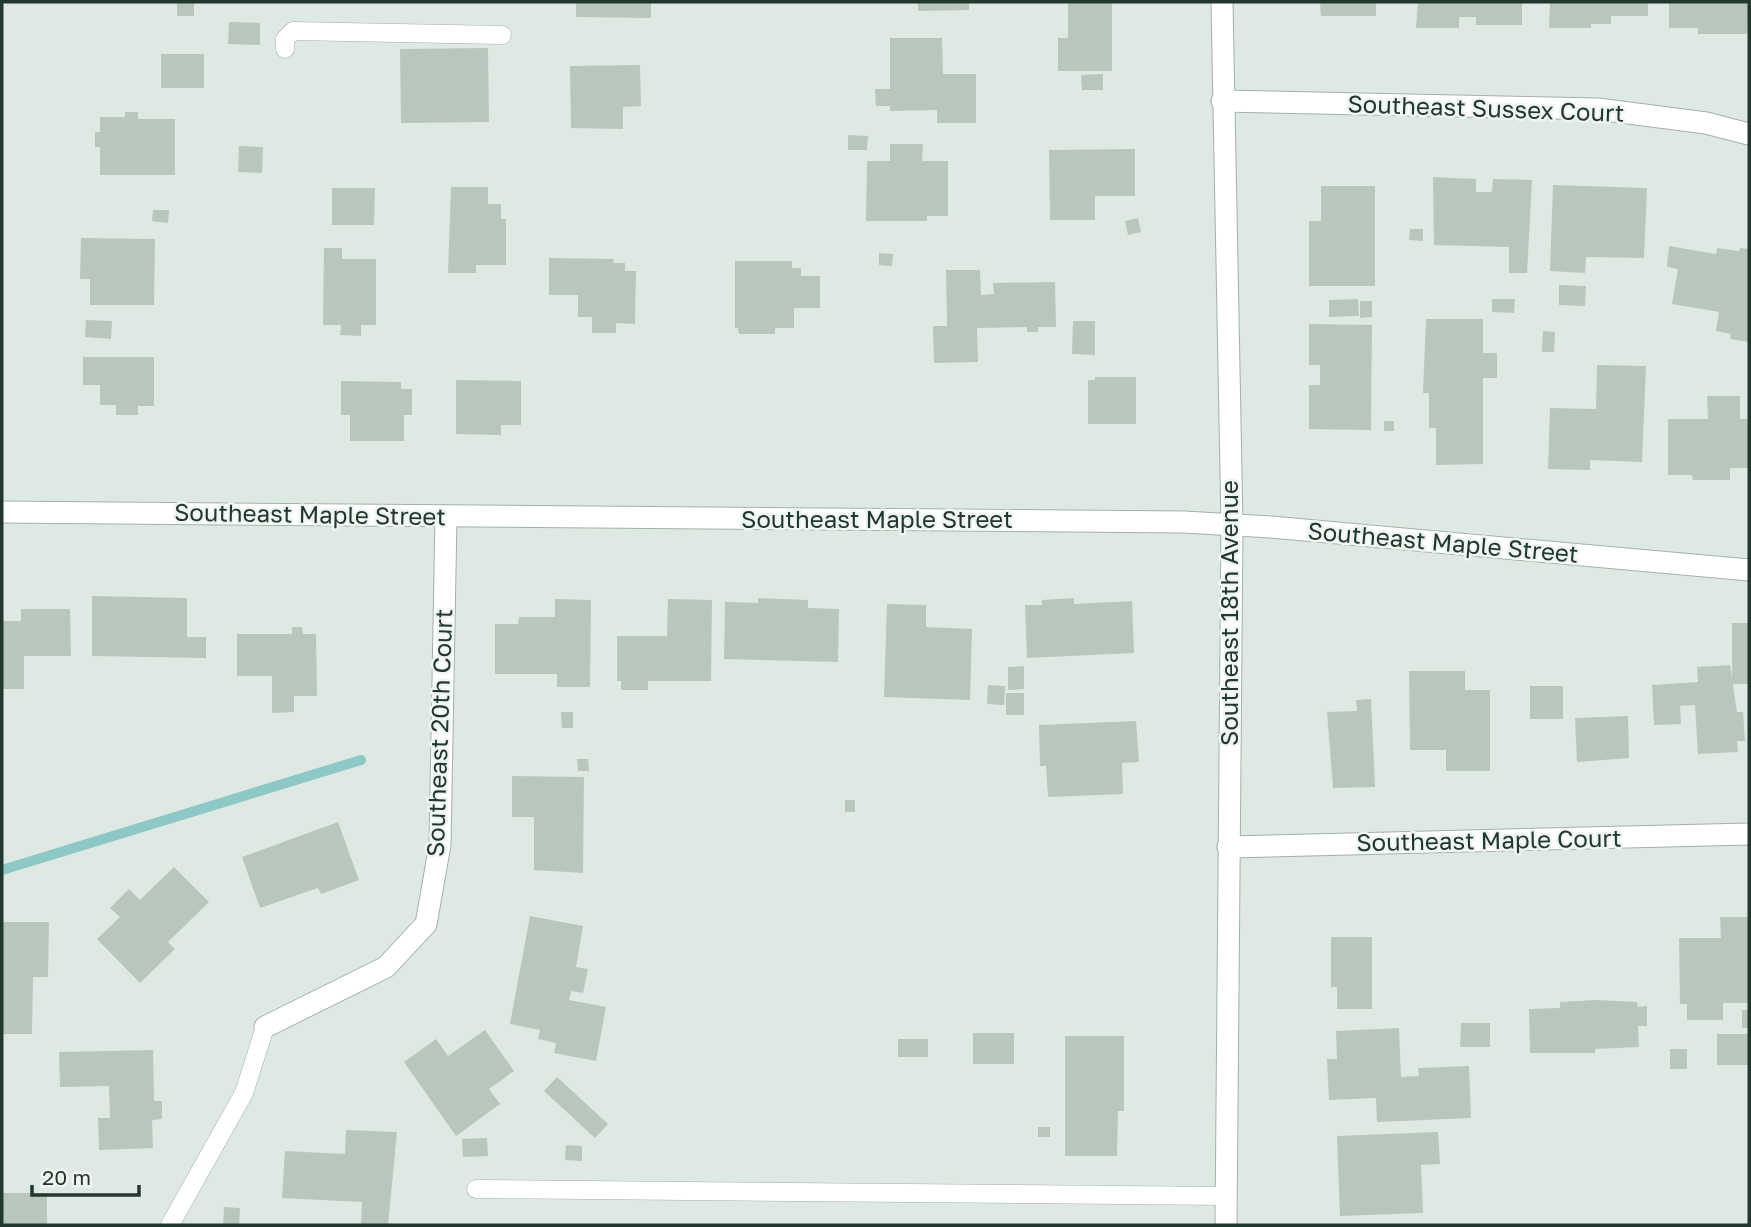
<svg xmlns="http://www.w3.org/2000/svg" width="1751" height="1227" font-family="'Golos Text',sans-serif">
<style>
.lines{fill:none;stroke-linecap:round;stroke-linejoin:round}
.stream{stroke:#8dc8c7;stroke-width:10}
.building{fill:#b8c6be}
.lane-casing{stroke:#a3b0a9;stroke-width:19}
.street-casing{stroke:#a3b0a9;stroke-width:23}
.secondary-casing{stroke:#a0b3a9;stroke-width:23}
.lane{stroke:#fff;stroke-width:18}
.street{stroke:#fff;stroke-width:21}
.secondary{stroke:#fff;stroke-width:21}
.labels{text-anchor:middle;stroke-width:5;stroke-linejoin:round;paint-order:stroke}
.street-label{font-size:24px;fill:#22372e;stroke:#eff6f1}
</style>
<rect width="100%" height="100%" fill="#dfe9e3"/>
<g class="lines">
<polyline class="stream" points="2,870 361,760"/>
</g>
<g class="building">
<polygon points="576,2 651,2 651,18 576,17"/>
<polygon points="918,2 969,2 969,10 918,11"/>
<polygon points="1068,2 1112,2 1112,71 1058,71 1058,38 1068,38"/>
<polygon points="1320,2 1376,2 1376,16 1321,16"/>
<polygon points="1418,2 1522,2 1522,25 1476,25 1476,17 1459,17 1459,28 1416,28"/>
<polygon points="1550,2 1648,2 1648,16 1611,16 1611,24 1591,24 1591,28 1549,28"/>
<polygon points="1669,2 1749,2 1747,34 1698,34 1698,28 1669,28"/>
<rect x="177" y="3" width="17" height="13"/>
<polygon points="229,22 260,23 260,45 228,44"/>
<polygon points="890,38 942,38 943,74 976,74 976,123 937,123 937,110 890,111 890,106 876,106 875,89 890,89"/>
<polygon points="488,48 489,122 401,123 400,49"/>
<rect x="161" y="54" width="43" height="34"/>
<polygon points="640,65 641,106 623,107 623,129 571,128 570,66"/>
<polygon points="1103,74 1103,90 1082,90 1081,75"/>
<polygon points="125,112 138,112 138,119 175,119 175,175 100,175 100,147 95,147 95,132 100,132 100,117 125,117"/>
<polygon points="848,135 868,136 867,150 848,150"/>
<polygon points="890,144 923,144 922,161 948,161 948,216 927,216 927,221 866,221 867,161 890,161"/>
<polygon points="239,146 263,147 262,173 238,172"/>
<polygon points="1135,149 1135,196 1095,196 1095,220 1050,220 1049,150"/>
<polygon points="1433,177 1476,179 1476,192 1492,192 1493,179 1532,180 1527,273 1509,273 1509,247 1434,245"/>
<polygon points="1553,185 1647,188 1644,258 1586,257 1585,273 1550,271"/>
<polygon points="1321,186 1375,186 1375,286 1309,286 1309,221 1321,221"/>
<polygon points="451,187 488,187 488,204 501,204 501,219 506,219 506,265 476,265 476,273 448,273"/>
<polygon points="332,188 375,188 374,225 332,225"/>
<polygon points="153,210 169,210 168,223 152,221"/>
<polygon points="1138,218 1141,232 1128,235 1125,221"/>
<polygon points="1410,229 1423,229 1423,241 1409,240"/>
<polygon points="81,238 155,239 154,305 90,305 90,279 80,279"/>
<polygon points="1669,246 1716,254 1717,248 1739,251 1740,248 1749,249 1749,342 1730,339 1731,334 1716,331 1719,312 1672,304 1678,269 1667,267"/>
<polygon points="324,248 342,248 342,259 376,259 376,325 361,325 361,336 340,335 341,325 323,325"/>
<polygon points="879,253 893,254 892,266 879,265"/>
<polygon points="549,258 614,259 613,263 625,263 625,271 636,271 635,324 616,323 616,333 592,333 592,317 578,317 578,295 549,295"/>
<polygon points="735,261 792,261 792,268 801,268 801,276 820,276 820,308 794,308 794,328 775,328 775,334 739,334 738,328 735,328"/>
<polygon points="946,270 980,270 981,295 994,294 993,283 1055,282 1056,327 1038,327 1038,332 1027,332 1027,327 977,328 978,362 934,363 933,326 947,326"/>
<polygon points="1559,285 1586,286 1585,306 1559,305"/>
<polygon points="1358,299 1359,316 1329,317 1329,300"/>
<polygon points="1492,299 1515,299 1514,313 1492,312"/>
<polygon points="1360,301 1372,301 1372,317 1360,318"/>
<polygon points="1426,319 1483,319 1483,353 1497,353 1497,378 1483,378 1483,464 1436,465 1436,428 1429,428 1429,393 1423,393"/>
<polygon points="86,320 112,321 111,339 85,337"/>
<polygon points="1073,321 1095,321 1095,355 1072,354"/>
<polygon points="1309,324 1372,325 1371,430 1309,429 1309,385 1320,385 1320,365 1309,365"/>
<polygon points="1543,331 1555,332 1554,352 1542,352"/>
<polygon points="83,357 154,357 154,406 138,406 138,415 116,415 116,405 100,405 100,385 83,385"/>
<polygon points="1597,365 1646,366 1642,462 1590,460 1590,470 1548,469 1550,408 1596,409"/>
<polygon points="1095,377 1136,377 1136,424 1088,424 1088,380 1095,380"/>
<polygon points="456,380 521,381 521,425 501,425 501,435 456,434"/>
<polygon points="341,381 401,382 401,389 412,389 412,415 404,415 404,441 350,441 350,415 341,415"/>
<polygon points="1707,396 1740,396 1740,419 1749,419 1749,468 1730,468 1730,480 1693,480 1692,475 1668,475 1668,419 1708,419"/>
<rect x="1384" y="421" width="10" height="10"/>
<polygon points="92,596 187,598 187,637 206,637 206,658 92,656"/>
<polygon points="758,598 808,600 808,608 839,609 838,662 724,659 725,602 758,603"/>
<polygon points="1074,598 1074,604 1132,601 1134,653 1027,658 1025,605 1042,605 1042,600"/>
<polygon points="555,599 591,600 590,687 557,687 557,674 495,674 495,624 518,624 519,617 555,617"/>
<polygon points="668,599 712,600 711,681 648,681 648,690 621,690 621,681 617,681 617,636 667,636"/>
<polygon points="887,604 926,605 926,627 972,629 970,700 884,697"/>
<polygon points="21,609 70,609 71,656 24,656 24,689 2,689 2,621 21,621"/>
<rect x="1732" y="623" width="17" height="61"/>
<polygon points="292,627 302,627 303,634 316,634 317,696 294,696 294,712 272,713 272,676 237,676 237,634 292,634"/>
<polygon points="1730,665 1737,712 1743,712 1745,741 1737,741 1738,752 1698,754 1695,705 1680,706 1681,724 1654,725 1652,685 1698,682 1697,667"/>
<polygon points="1024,666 1024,689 1008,690 1008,667"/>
<polygon points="1409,671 1465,671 1465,690 1490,690 1490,771 1446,771 1446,750 1410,750"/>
<polygon points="988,685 1005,686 1004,705 987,704"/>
<rect x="1530" y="686" width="33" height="33"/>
<rect x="1006" y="693" width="18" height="22"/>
<polygon points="1371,699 1375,787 1333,788 1327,712 1357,711 1356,700"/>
<polygon points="561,712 573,712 573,728 562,728"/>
<polygon points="1628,716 1629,758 1577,762 1575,718"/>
<polygon points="1136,721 1139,762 1122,763 1123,794 1048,797 1046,766 1040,766 1039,725"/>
<polygon points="577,759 588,759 589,771 578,771"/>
<polygon points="512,776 584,777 583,873 534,870 534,817 512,817"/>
<rect x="845" y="800" width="10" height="12"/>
<polygon points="338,822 359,880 321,894 318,888 260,908 242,857"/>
<polygon points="174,867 209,902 168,942 175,949 140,983 97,939 120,917 110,908 129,889 140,900"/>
<polygon points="530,916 583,926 576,967 588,969 583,993 571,991 569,1000 606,1007 596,1061 554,1053 556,1043 538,1039 540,1030 510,1024"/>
<polygon points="1720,917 1749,917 1749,1003 1723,1003 1723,1020 1687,1020 1687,1004 1680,1004 1679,938 1721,938"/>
<polygon points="2,922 49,922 48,977 33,977 32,1034 2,1034"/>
<polygon points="1331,937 1372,937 1372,1009 1337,1009 1337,987 1331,987"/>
<polygon points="1596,1000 1637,1002 1638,1007 1647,1006 1647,1026 1638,1026 1639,1047 1595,1049 1595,1053 1530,1053 1529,1009 1560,1008 1560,1002"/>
<rect x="1742" y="1010" width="7" height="18"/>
<polygon points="1461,1023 1490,1023 1490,1047 1460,1047"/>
<polygon points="1399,1028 1401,1077 1419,1076 1418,1068 1469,1066 1471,1118 1377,1122 1376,1098 1329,1100 1327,1059 1337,1059 1336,1031"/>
<polygon points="485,1030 514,1071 489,1089 500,1104 456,1136 404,1062 436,1039 448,1056"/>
<rect x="973" y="1033" width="41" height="31"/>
<rect x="1717" y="1034" width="32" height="31"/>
<polygon points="1065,1036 1124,1036 1124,1111 1118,1111 1117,1156 1065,1156"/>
<rect x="898" y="1039" width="30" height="18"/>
<rect x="1670" y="1049" width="17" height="20"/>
<polygon points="153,1050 154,1101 162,1101 162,1119 152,1120 153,1148 99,1150 98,1118 110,1118 109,1086 60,1087 59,1052"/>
<polygon points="557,1077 608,1124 595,1138 544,1091"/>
<rect x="1038" y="1127" width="12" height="10"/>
<polygon points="346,1130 397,1132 388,1225 361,1224 362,1202 282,1198 285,1151 345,1154"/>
<polygon points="1438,1132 1440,1164 1421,1165 1423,1213 1340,1216 1337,1136"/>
<polygon points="487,1138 488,1156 463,1157 462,1139"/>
<polygon points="566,1145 582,1146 582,1161 565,1160"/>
<rect x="2" y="1193" width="45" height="32"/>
<polygon points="224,1207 240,1208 239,1225 223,1225"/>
</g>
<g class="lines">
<defs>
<g id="lane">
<polyline points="285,49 285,39 293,31 502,35"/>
<polyline points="476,1189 1226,1196"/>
<polyline points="170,1225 244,1093 265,1027"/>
</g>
<g id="street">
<polyline points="1222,2 1232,525"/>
<polyline points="1222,101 1598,109 1706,123 1749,134"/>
<polyline points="1228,847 1749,834"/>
<polyline points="265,1027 386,967 426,924 440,845 446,516"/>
</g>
<g id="secondary">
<polyline points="2,512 1184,522 1271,527 1749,570"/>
<polyline points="1226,1225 1232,525"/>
</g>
</defs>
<use href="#lane" class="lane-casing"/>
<use href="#street" class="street-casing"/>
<use href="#secondary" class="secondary-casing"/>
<use href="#lane" class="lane"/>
<use href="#street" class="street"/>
<use href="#secondary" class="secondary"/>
</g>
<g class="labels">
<g class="street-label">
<text transform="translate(1486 109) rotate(2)" y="8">Southeast Sussex Court</text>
<text transform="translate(310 515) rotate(1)" y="8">Southeast Maple Street</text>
<text x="877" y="528">Southeast Maple Street</text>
<text transform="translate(1443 543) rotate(5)" y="8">Southeast Maple Street</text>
<text transform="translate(1230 613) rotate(-90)" y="8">Southeast 18th Avenue</text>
<text transform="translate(440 733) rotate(-88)" y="8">Southeast 20th Court</text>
<text transform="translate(1489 841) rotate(-1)" y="8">Southeast Maple Court</text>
</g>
</g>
<rect width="1751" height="1227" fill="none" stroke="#22372e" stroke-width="7"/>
<path d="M32 1185v10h107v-10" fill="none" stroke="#22372e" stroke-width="3.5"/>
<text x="42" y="1185" font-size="21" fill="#22372e" stroke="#eff6f1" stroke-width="5" paint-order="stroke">20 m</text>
</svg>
